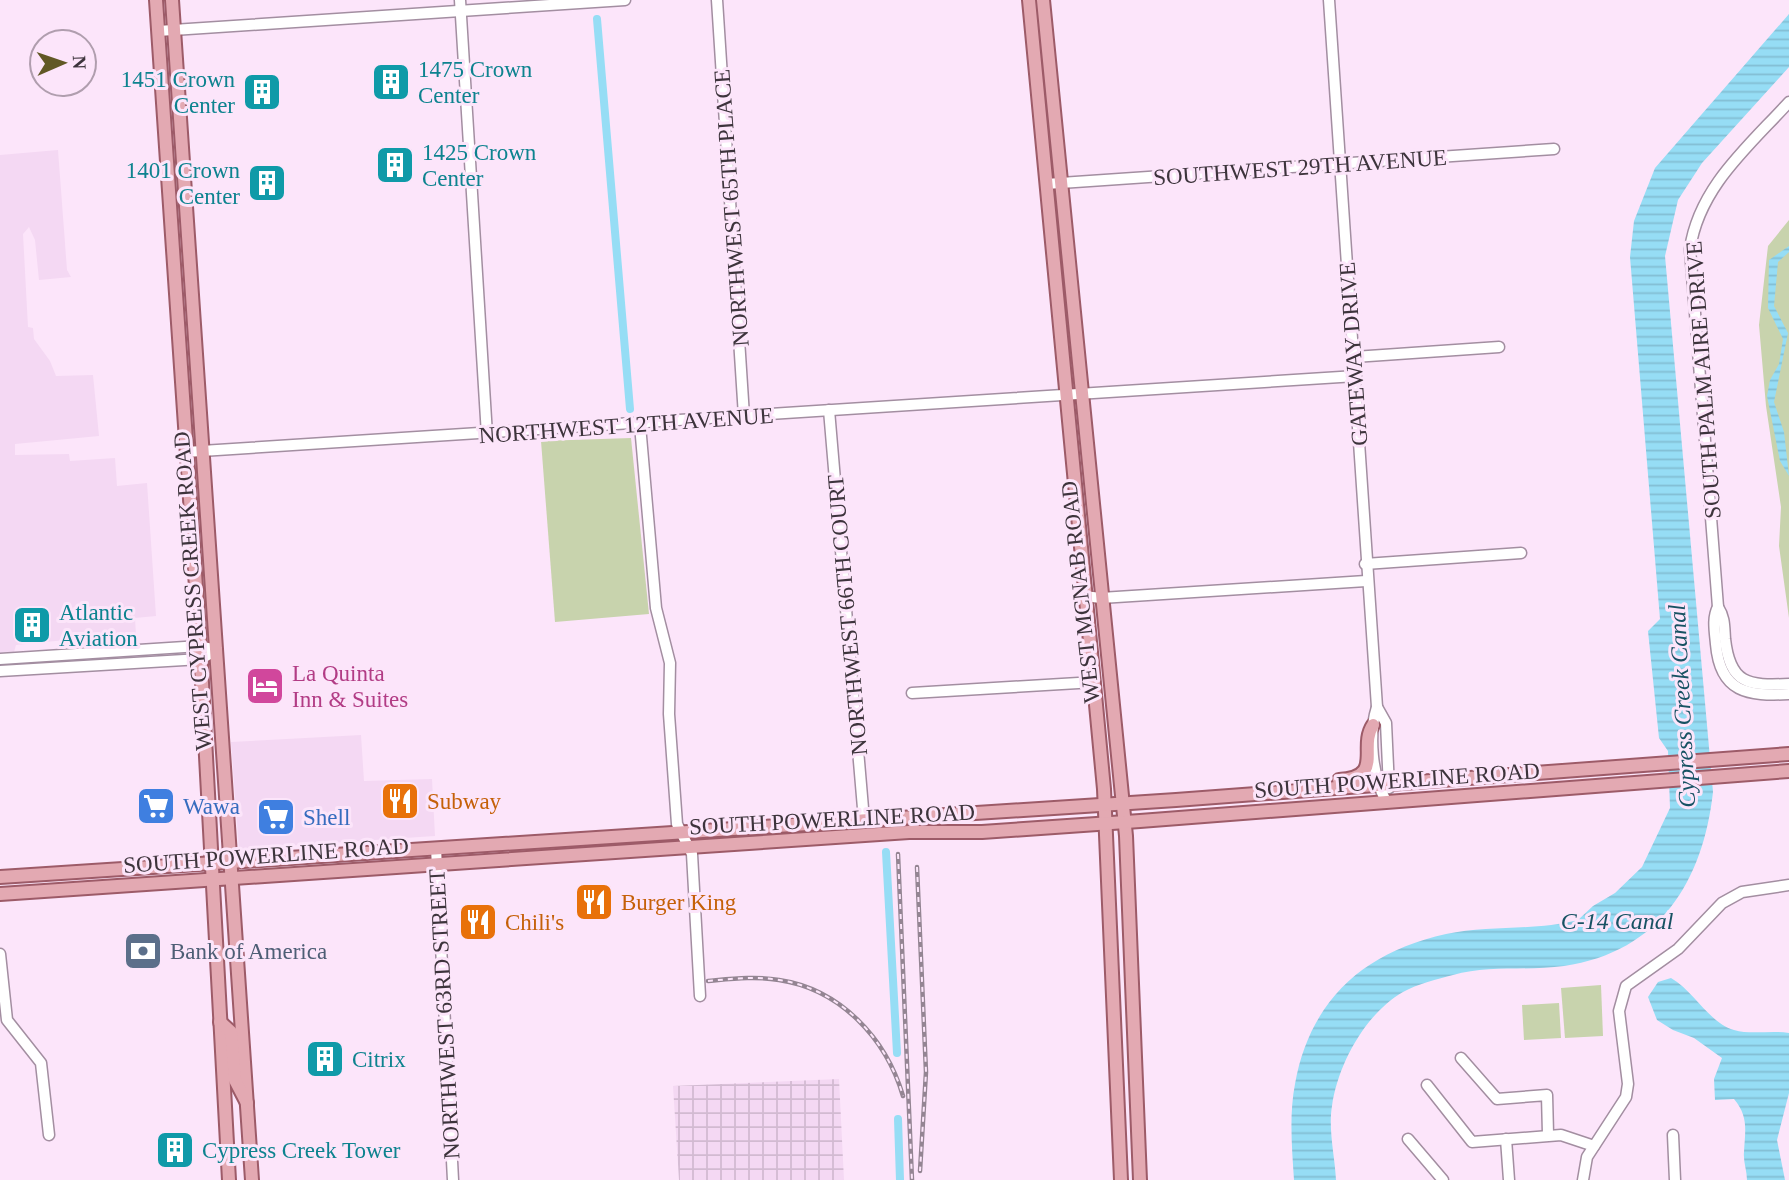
<svg xmlns="http://www.w3.org/2000/svg" width="1789" height="1180" font-family="Georgia,serif">
<style>
.built{fill:#f4d8f3}
.industrial{fill:url(#industrial-grid)}
.grass{fill:#c8d3ad}
.water{fill:url(#water-rules)}
.lines{fill:none;stroke-linecap:round;stroke-linejoin:round}
.canal{stroke:#96ddf5;stroke-width:8}
.minor-casing{stroke:#a38ea1;stroke-width:13}
.major-casing{stroke:#9d5b68;stroke-width:16}
.minor{stroke:#fff;stroke-width:10}
.major{stroke:#e3a9b2;stroke-width:12}
.rail-casing{stroke:#948593;stroke-width:4.5}
.rail{stroke:#fce5fa;stroke-width:2;stroke-dasharray:5;stroke-linecap:butt}
.labels{text-anchor:middle;stroke-width:6;stroke-linejoin:round;paint-order:stroke}
.culture-label{font-size:23px;fill:#0d838f;stroke:#fce5fa;text-anchor:start}
.street-label{font-size:23px;fill:#3d343c;stroke:#fce5fa}
.hotel-label{font-size:23px;fill:#b23c85;stroke:#fce5fa;text-anchor:start}
.food-label{font-size:23px;fill:#c56008;stroke:#fce5fa;text-anchor:start}
.shop-label{font-size:23px;fill:#366cbe;stroke:#fce5fa;text-anchor:start}
.service-label{font-size:23px;fill:#4e5e75;stroke:#fce5fa;text-anchor:start}
.water-label{font-size:24px;font-style:italic;fill:#175263;stroke:#fce5fa}
</style>
<defs>
<pattern id="industrial-grid" width="8" height="8" patternUnits="userSpaceOnUse" patternTransform="scale(1.75)"><rect width="8" height="8" fill="#f4d8f3"/><path d="M0 4h8M4 0v8" fill="none" stroke="#d2bad1"/></pattern>
<pattern id="water-rules" width="6" height="5" patternUnits="userSpaceOnUse" patternTransform="scale(1.75)"><rect width="6" height="5" fill="#96ddf5"/><path d="M0 2.5h6" fill="none" stroke="#82bed3"/></pattern>
</defs>
<rect width="100%" height="100%" fill="#fce5fa"/>
<g class="built">
<polygon points="58,150 67,270 71,277 39,280 35,240 29,227 23,234 28,327 33,328 34,339 50,361 56,376 93,375 99,436 15,444 15,455 69,454 70,461 115,458 117,486 147,483 156,616 135,618 136,635 85,638 85,633 75,634 75,639 16,645 14,652 0,653 0,155"/>
<polygon points="361,735 364,781 432,779 435,836 239,849 231,742"/>
</g>
<polygon class="industrial" points="839,1079 844,1180 679,1180 673,1086"/>
<g class="grass">
<polygon points="1789,220 1789,618 1779,546 1781,507 1766,406 1759,325 1768,246"/>
<polygon points="631,438 649,614 555,622 541,441"/>
<polygon points="1601,985 1603,1036 1565,1038 1561,988"/>
<polygon points="1559,1003 1561,1038 1524,1040 1522,1005"/>
</g>
<g class="water">
<path d="M1789,14V67L1702,163L1678,200L1665,256L1713,792C1703,881 1660,952 1564,966C1529,971 1488,965 1453,975C1438,979 1417,984 1403,992C1365,1014 1338,1064 1332,1106C1328,1129 1335,1157 1336,1180H1294C1292,1149 1289,1115 1295,1084C1310,1000 1364,952 1446,934C1489,925 1535,931 1578,920L1593,906L1615,893L1642,867L1670,808L1668,751L1659,738L1648,631L1660,619L1630,257L1634,221L1655,168Z"/>
<polygon points="1789,246 1789,252 1778,262 1774,306 1788,333 1774,402 1784,432 1789,476 1780,461 1767,396 1770,380 1779,364 1783,339 1768,308 1769,260"/>
<path d="M1671,978C1695,992 1709,1023 1734,1030C1751,1035 1771,1030 1789,1033V1093L1777,1140L1785,1180H1747C1747,1171 1743,1161 1744,1152C1745,1131 1749,1117 1734,1099L1715,1100L1714,1079L1722,1058L1694,1038L1673,1030L1657,1020L1648,997L1658,982Z"/>
</g>
<g class="lines">
<g class="canal">
<polyline points="597,19 630,409"/>
<polyline points="886,852 897,1053"/>
<polyline points="898,1119 900,1180"/>
</g>
<defs>
<g id="minor">
<polyline points="460,0 487,435"/>
<polyline points="717,0 744,416"/>
<path d="M1329,0L1377,707C1368,735 1372,776 1386,801"/>
<polyline points="158,31 625,0"/>
<path d="M1789,102C1749,146 1699,187 1690,249L1718,607C1712,618 1715,632 1716,644C1720,693 1748,696 1789,694"/>
<polyline points="1046,184 1554,149"/>
<polyline points="1354,357 1499,347"/>
<polyline points="829,410 864,820"/>
<polyline points="640,425 656,608 670,663 669,714 677,824 692,854 700,996"/>
<polyline points="186,452 1356,376"/>
<polyline points="1365,564 1521,553"/>
<polyline points="1084,596 1101,598 1366,581"/>
<path d="M1718,607C1725,618 1724,626 1725,639C1730,684 1748,686 1789,684"/>
<polyline points="0,659 200,646 217,650"/>
<polyline points="0,671 201,659 217,650"/>
<polyline points="912,693 1095,682"/>
<polyline points="1377,707 1386,723 1389,788"/>
<polyline points="436,848 453,1180"/>
<polyline points="0,954 7,1020 41,1063 49,1135"/>
<polyline points="1461,1058 1497,1099 1547,1095 1548,1134"/>
<polyline points="1427,1085 1472,1142 1561,1135 1594,1146"/>
<polyline points="1673,1135 1675,1180"/>
<polyline points="1408,1139 1443,1180"/>
<polyline points="1506,1139 1509,1180"/>
<polyline points="1583,1180 1587,1157 1626,1097 1628,1084 1619,1011 1626,986 1678,949 1722,903 1742,892 1789,885"/>
</g>
<g id="major">
<polyline points="156,0 200,646 229,1180"/>
<polyline points="172,0 252,1180"/>
<polyline points="1029,0 1104,789 1121,1180"/>
<polyline points="1043,0 1126,836 1140,1180"/>
<path d="M1339,780C1385,777 1358,748 1373,725"/>
<polyline points="0,877 1176,800 1789,754"/>
<polyline points="0,894 909,832 982,832 1140,821 1789,771"/>
<polyline points="220,1022 231,1032 235,1080 247,1103"/>
</g>
</defs>
<use href="#minor" class="minor-casing"/>
<use href="#major" class="major-casing"/>
<use href="#minor" class="minor"/>
<use href="#major" class="major"/>
<defs>
<g id="rail">
<polyline points="898,854 912,1180"/>
<polyline points="917,867 926,1072 920,1171"/>
<path d="M708,981C731,979 755,976 779,980C840,989 886,1038 903,1096"/>
</g>
</defs>
<use href="#rail" class="rail-casing"/>
<use href="#rail" class="rail"/>
</g>
<defs>
<symbol id="building-square" viewBox="-11 -11 22 22"><rect x="-9" y="-9" width="18" height="18" rx="4" fill="#0f9aa8" stroke="#fce5fa"/><path d="M-4-6H4V6H1V3H-1V6H-4ZM-2.5-4.3h1.7v1.8h-1.7ZM.8-4.3h1.7v1.8H.8ZM-2.5-1h1.7V.8h-1.7ZM.8-1h1.7V.8H.8Z" fill="#fff"/></symbol>
<symbol id="hotel-square" viewBox="-11 -11 22 22"><rect x="-9" y="-9" width="18" height="18" rx="4" fill="#d1479c" stroke="#fce5fa"/><path d="M-6-4.5h1.5V1H6V5H4.5V3h-9V5H-6ZM-4 0a1.8 1.8 0 1 1 3.6 0ZM.5 0V-2.5h3Q6-2.5 6 0Z" fill="#fff"/></symbol>
<symbol id="restaurant-square" viewBox="-11 -11 22 22"><rect x="-9" y="-9" width="18" height="18" rx="4" fill="#e8710a" stroke="#fce5fa"/><path d="M-5-6h1v4h1v-4h1v4h1v-4h1v5L-1.5 .5V6h-2V.5L-5-1ZM5-6V6H3V1.5H1.5Q1.5-4 5-6Z" fill="#fff"/></symbol>
<symbol id="supermarket-square" viewBox="-11 -11 22 22"><rect x="-9" y="-9" width="18" height="18" rx="4" fill="#3f7fe0" stroke="#fce5fa"/><path d="M-6-5.5h2.5l.6 2H6L4.5 2H-2.5L-4.4-4H-6ZM-1.5 3.2a1.3 1.3 0 1 0 .1 0ZM3 3.2a1.3 1.3 0 1 0 .1 0Z" fill="#fff"/></symbol>
<symbol id="bank-square" viewBox="-11 -11 22 22"><rect x="-9" y="-9" width="18" height="18" rx="4" fill="#5c6f8a" stroke="#fce5fa"/><path d="M-6-4H6V4H-6ZM0-2.3a2.3 2.3 0 1 0 0 4.6a2.3 2.3 0 1 0 0-4.6Z" fill="#fff"/></symbol>
</defs>
<g fill-rule="evenodd">
<use href="#building-square" x="369" y="60" width="44" height="44"/>
<use href="#building-square" x="240" y="70" width="44" height="44"/>
<use href="#building-square" x="373" y="143" width="44" height="44"/>
<use href="#building-square" x="245" y="161" width="44" height="44"/>
<use href="#building-square" x="10" y="603" width="44" height="44"/>
<use href="#hotel-square" x="243" y="664" width="44" height="44"/>
<use href="#restaurant-square" x="378" y="779" width="44" height="44"/>
<use href="#supermarket-square" x="134" y="784" width="44" height="44"/>
<use href="#supermarket-square" x="254" y="795" width="44" height="44"/>
<use href="#restaurant-square" x="572" y="880" width="44" height="44"/>
<use href="#restaurant-square" x="456" y="900" width="44" height="44"/>
<use href="#bank-square" x="121" y="929" width="44" height="44"/>
<use href="#building-square" x="303" y="1037" width="44" height="44"/>
<use href="#building-square" x="153" y="1128" width="44" height="44"/>
</g>
<g class="labels">
<g class="culture-label">
<text x="418" y="77">1475 Crown<tspan x="418" dy="26">Center</tspan></text>
<text x="235" y="87" text-anchor="end">1451 Crown<tspan x="235" dy="26">Center</tspan></text>
<text x="422" y="160">1425 Crown<tspan x="422" dy="26">Center</tspan></text>
<text x="240" y="178" text-anchor="end">1401 Crown<tspan x="240" dy="26">Center</tspan></text>
<text x="59" y="620">Atlantic<tspan x="59" dy="26">Aviation</tspan></text>
<text x="352" y="1067">Citrix</text>
<text x="202" y="1158">Cypress Creek Tower</text>
</g>
<g class="street-label">
<text transform="translate(1300 167) rotate(-4)" y="8">SOUTHWEST 29TH AVENUE</text>
<text transform="translate(731 208) rotate(-94)" y="8">NORTHWEST 65TH PLACE</text>
<text transform="translate(1353 354) rotate(-94)" y="8">GATEWAY DRIVE</text>
<text transform="translate(1703 380) rotate(-94)" y="8">SOUTH PALM AIRE DRIVE</text>
<text transform="translate(626 425) rotate(-4)" y="8">NORTHWEST 12TH AVENUE</text>
<text transform="translate(192 591) rotate(-94)" y="8">WEST CYPRESS CREEK ROAD</text>
<text transform="translate(1080 592) rotate(-96)" y="8">WEST MCNAB ROAD</text>
<text transform="translate(847 615) rotate(-95)" y="8">NORTHWEST 66TH COURT</text>
<text transform="translate(1397 780) rotate(-4)" y="8">SOUTH POWERLINE ROAD</text>
<text transform="translate(832 819) rotate(-3)" y="8">SOUTH POWERLINE ROAD</text>
<text transform="translate(266 855) rotate(-4)" y="8">SOUTH POWERLINE ROAD</text>
<text transform="translate(444 1014) rotate(-93)" y="8">NORTHWEST 63RD STREET</text>
</g>
<g class="hotel-label">
<text x="292" y="681">La Quinta<tspan x="292" dy="26">Inn &amp; Suites</tspan></text>
</g>
<g class="food-label">
<text x="427" y="809">Subway</text>
<text x="621" y="910">Burger King</text>
<text x="505" y="930">Chili's</text>
</g>
<g class="shop-label">
<text x="183" y="814">Wawa</text>
<text x="303" y="825">Shell</text>
</g>
<g class="service-label">
<text x="170" y="959">Bank of America</text>
</g>
<g class="water-label">
<text transform="translate(1682 706) rotate(-93)" y="8">Cypress Creek Canal</text>
<text x="1617" y="929">C-14 Canal</text>
</g>
</g>
<g transform="translate(63 63) rotate(88)"><circle r="33" fill="#fce5fa" stroke="#b09eae" stroke-width="2"/>
<path d="M0-5L12 26L0 18L-12 26Z" fill="#615825"/>
<text y="-10" font-size="19" font-weight="bold" text-anchor="middle" fill="#3d343c">N</text>
</g>
</svg>
